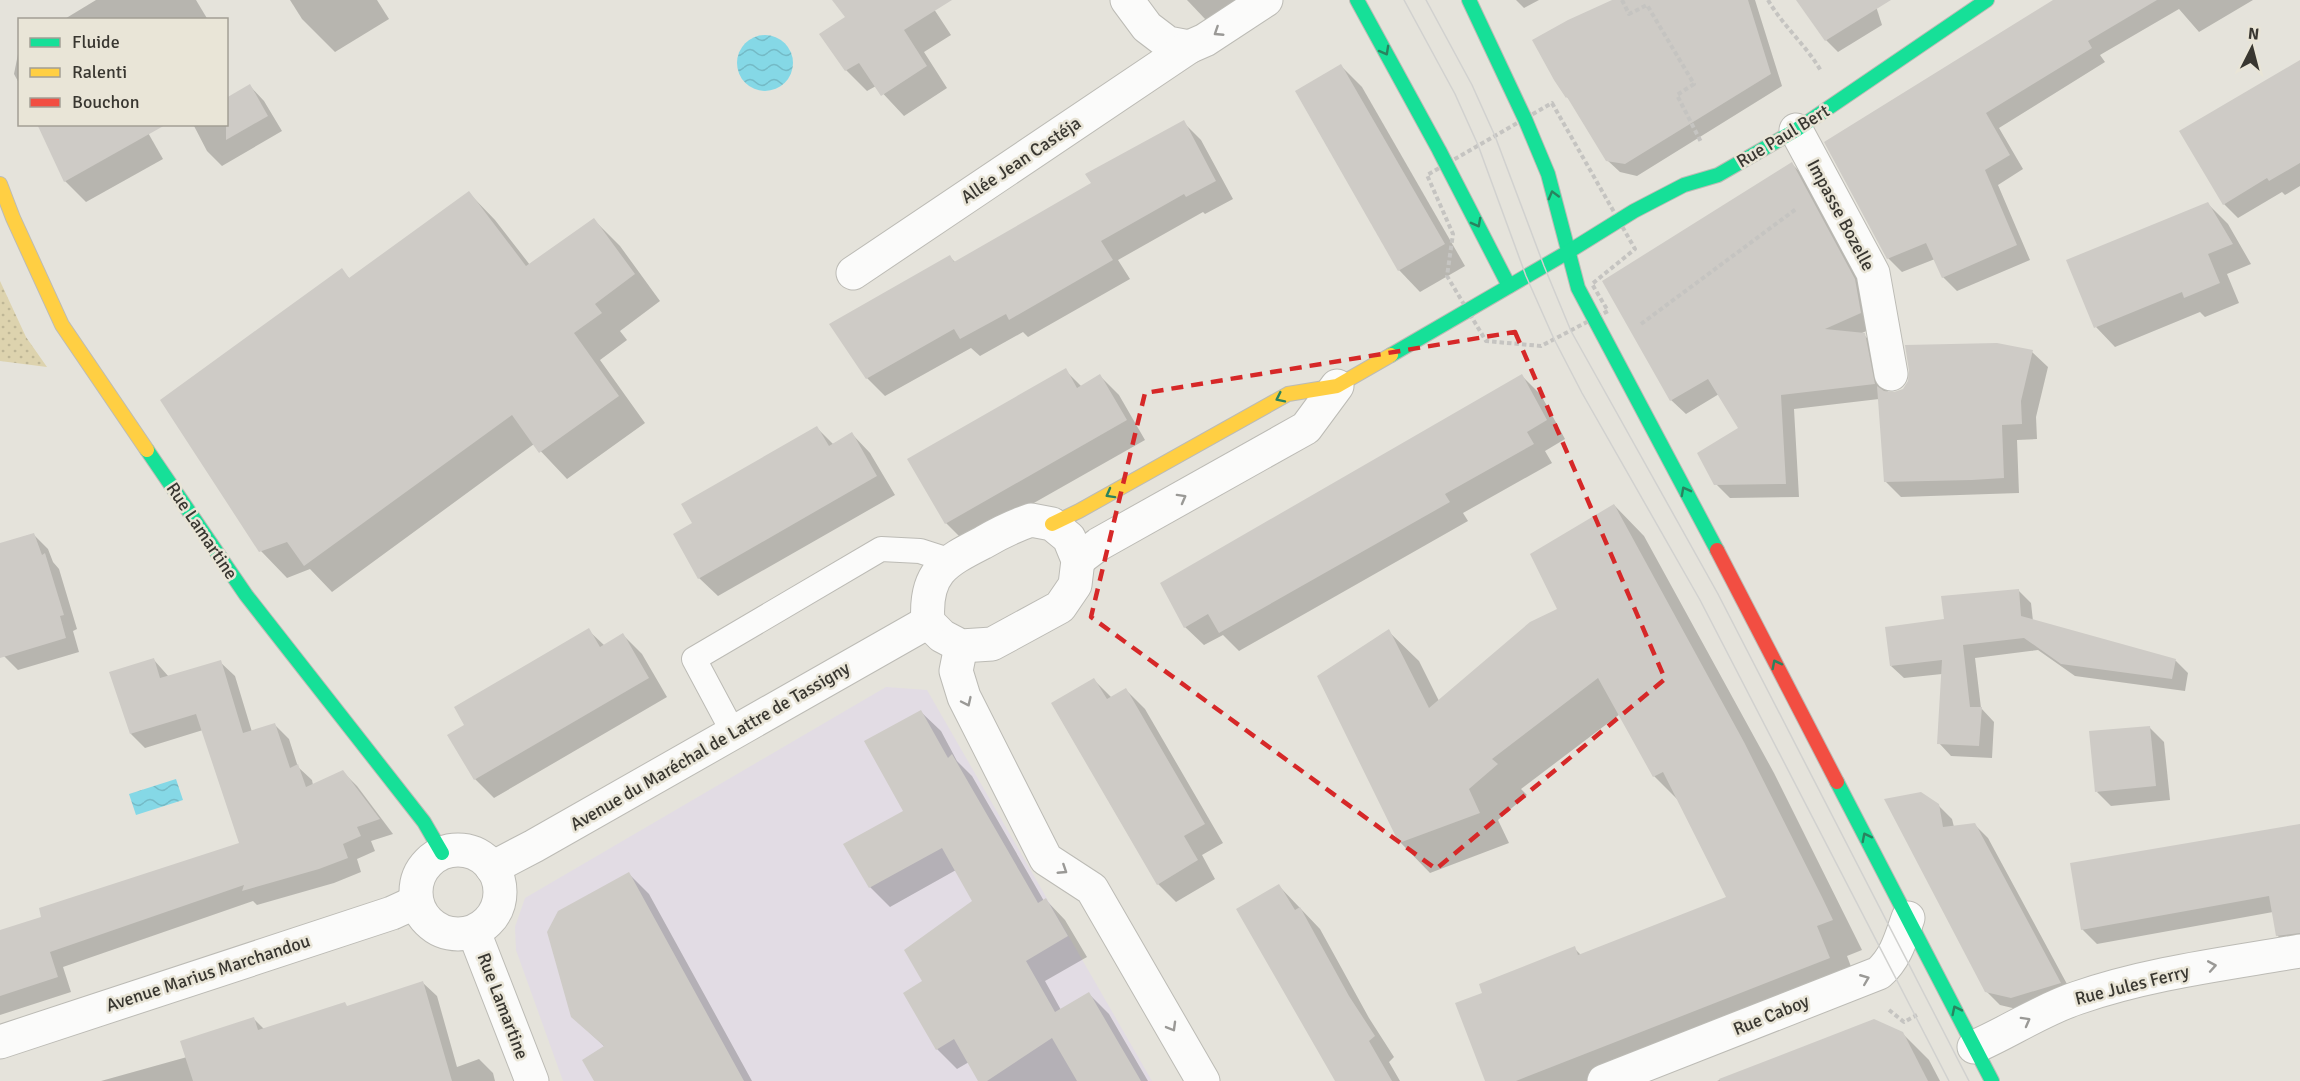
<svg xmlns="http://www.w3.org/2000/svg" width="2300" height="1081" font-family="Signika,sans-serif">
<style>
.education{fill:#e2dce4}
.grass{fill:url(#grass-dots)}
.water{fill:url(#water-waves)}
.shadow{fill:#0003}
.building{fill:#cecbc6}
.lines{fill:none;stroke-linecap:round;stroke-linejoin:round}
.lane-casing{stroke:#bcbbb5;stroke-width:26}
.street-casing{stroke:#bcbbb5;stroke-width:35}
.fast-casing{stroke:#bcbbb5;stroke-width:16}
.slow-casing{stroke:#bcbbb5;stroke-width:16}
.jam-casing{stroke:#bcbbb5;stroke-width:16}
.path{stroke:#c5c4c1;stroke-width:4;stroke-dasharray:4.5 3;stroke-linecap:butt}
.lane{stroke:#fbfbfa;stroke-width:24}
.street{stroke:#fbfbfa;stroke-width:33}
.fast{stroke:#16e098;stroke-width:14}
.slow{stroke:#ffcf43;stroke-width:14}
.jam{stroke:#f24e42;stroke-width:14}
.tram{stroke:#d1d1cf;stroke-width:1.5}
.oneway{stroke:#9a9996}
.oneway2{stroke:#29835f}
.marked{fill:none;stroke:#d62828;stroke-width:4.5;stroke-dasharray:12 8;stroke-linejoin:round}
.labels{text-anchor:middle;stroke-width:5;stroke-linejoin:round;paint-order:stroke}
.street-label{font-size:18px;fill:#393731;stroke:#e9e5d7}
</style>
<defs>
<pattern id="grass-dots" width="8" height="8" patternUnits="userSpaceOnUse" patternTransform="scale(1.5)"><rect width="8" height="8" fill="#ddd3ae"/><path d="M2 2h.1M6 6h.1" fill="none" stroke="#beb696" stroke-width="1.8" stroke-linecap="round"/></pattern>
<pattern id="water-waves" width="16" height="10" patternUnits="userSpaceOnUse" patternTransform="scale(1.5)"><rect width="16" height="10" fill="#85d8e6"/><path d="M0 5q4-4 8 0t8 0" fill="none" stroke="#74bac6"/></pattern>
</defs>
<rect width="100%" height="100%" fill="#e5e3db"/>
<polygon class="education" points="886,687 927,690 1152,1081 563,1081 516,950 515,927 525,898"/>
<polygon class="grass" points="0,281 26,337 47,367 0,361"/>
<g class="water">
<circle cx="765" cy="63" r="28"/>
<polygon points="176,779 183,800 136,815 129,794"/>
</g>
<g class="shadow">
<polygon points="96,0 196,0 208,20 63,20"/>
<polygon points="290,0 377,0 389,19 335,52 302,19"/>
<polygon points="834,0 928,0 951,35 924,52 947,88 904,116 876,86 867,91 846,70 847,17"/>
<polygon points="1187,0 1281,0 1225,40"/>
<polygon points="1516,0 1539,0 1524,8"/>
<polygon points="1615,0 1755,0 1782,86 1637,176 1620,172 1607,160 1573,103 1567,97"/>
<polygon points="1797,0 1874,0 1882,25 1838,52 1826,40"/>
<polygon points="2056,0 2253,0 2199,32 2179,9 2100,55 2105,62 1999,128 2023,169 1998,185 2030,260 1957,291 1943,277 1935,259 1902,272 1888,258"/>
<polygon points="20,44 20,85 14,74"/>
<polygon points="2300,61 2300,186 2285,195 2282,192 2238,218 2224,204"/>
<polygon points="1341,66 1362,87 1465,266 1420,292 1399,270 1297,92"/>
<polygon points="250,86 264,101 282,131 222,166 207,151 193,124 226,124"/>
<polygon points="1183,122 1201,140 1233,199 1205,214 1203,212 1118,260 1130,279 1028,337 1023,332 980,356 971,348 885,396 867,378 831,325 950,257 956,263 1093,183"/>
<polygon points="38,124 143,124 163,159 86,202 65,181"/>
<polygon points="1792,164 1806,178 1869,295 1875,327 1862,333 1878,349 1888,393 1894,394 2032,352 2048,367 2036,417 2037,439 2017,440 2019,493 1901,497 1885,481 1879,399 1794,409 1799,497 1730,498 1716,484 1740,429 1719,394 1686,414 1671,400"/>
<polygon points="469,193 495,220 530,265 594,220 620,246 660,301 620,331 627,340 600,360 645,423 567,479 534,444 332,592 310,569 287,578 261,551 341,270 350,279"/>
<polygon points="2208,204 2228,224 2251,264 2227,274 2239,303 2205,317 2200,312 2115,347 2096,327"/>
<polygon points="1065,370 1082,387 1100,376 1119,395 1145,440 965,542 946,523"/>
<polygon points="1522,376 1541,395 1565,439 1545,451 1552,463 1463,513 1468,521 1239,651 1223,635 1204,645 1185,627"/>
<polygon points="817,428 833,444 852,434 870,453 895,495 718,596 699,578 694,524"/>
<polygon points="1614,505 1644,536 1774,773 1862,950 1847,956 1859,988 1622,1081 1486,1081 1484,993 1574,948 1581,955 1728,898 1680,802 1654,776 1620,714 1521,789 1527,795 1498,820 1509,843 1430,873 1400,842 1388,631 1419,661 1439,701 1559,610"/>
<polygon points="33,534 48,549 53,562 59,569 77,629 73,631 79,652 18,670 4,656 0,643 0,544"/>
<polygon points="2018,590 2031,603 2033,621 2176,661 2188,673 2185,691 2075,676 2038,650 1975,658 1981,708 1994,722 1992,758 1951,756 1939,743 1942,674 1904,678 1891,666 1945,621"/>
<polygon points="588,630 605,646 623,635 642,654 667,697 494,798 475,779 466,726"/>
<polygon points="154,660 169,677 220,662 235,676 252,732 275,725 289,739 298,767 312,780 313,785 343,772 357,786 393,834 371,841 375,851 357,859 361,872 334,883 257,905 253,901 63,967 71,992 0,1015 0,932 43,918 240,844 203,730 145,748 131,734"/>
<polygon points="1094,680 1112,698 1126,690 1145,709 1223,843 1202,855 1215,879 1176,902 1158,884"/>
<polygon points="921,712 941,731 957,761 972,776 1044,901 1046,900 1065,920 1087,957 1045,981 1061,1010 1089,994 1109,1014 1148,1081 980,1081 969,1062 957,1069 937,1049 905,994 924,982 974,902 956,870 890,907 870,887 905,811"/>
<polygon points="2149,727 2164,742 2170,800 2111,806 2097,792"/>
<polygon points="1920,794 1938,805 1952,819 1954,827 1974,824 1988,838 2074,997 2025,1011 2000,1005 1986,991"/>
<polygon points="2300,825 2300,949 2292,950 2277,935 2273,912 2097,944 2082,929"/>
<polygon points="629,874 649,894 752,1081 596,1081 605,1047 573,1017"/>
<polygon points="1279,886 1320,929 1369,1018 1394,1057 1389,1062 1400,1081 1337,1081"/>
<polygon points="423,983 437,996 457,1067 479,1059 493,1073 495,1081 101,1081 187,1057 254,1019 265,1030 348,1007"/>
<polygon points="1874,1020 1902,1033 1929,1060 1940,1081 1717,1081"/>
</g>
<g class="building">
<polygon points="832,0 952,0 904,30 927,66 881,96 859,63 845,71 819,34 845,17"/>
<polygon points="1612,0 1748,0 1771,74 1625,164 1606,161 1567,97 1566,98 1554,80 1532,40 1568,20"/>
<polygon points="1796,0 1891,0 1825,41"/>
<polygon points="2053,0 2157,0 2088,41 2092,48 1986,113 2010,155 1985,170 2017,245 1942,278 1926,243 1887,259 1824,142"/>
<polygon points="2300,60 2300,163 2269,181 2267,178 2223,205 2179,131"/>
<polygon points="1341,64 1445,244 1398,271 1295,91"/>
<polygon points="250,84 268,116 226,140 226,98"/>
<polygon points="1184,120 1216,181 1186,197 1184,194 1101,241 1113,260 1009,320 1006,314 960,339 954,329 866,379 829,324 950,255 954,262 1034,216 1091,183 1085,174"/>
<polygon points="37,124 167,124 64,182"/>
<polygon points="1792,162 1855,279 1861,313 1825,329 1865,333 1875,384 1781,395 1786,484 1714,485 1697,453 1738,428 1708,379 1670,401 1602,281"/>
<polygon points="469,191 526,266 594,218 635,274 595,304 602,313 574,333 619,396 539,453 512,415 304,566 287,542 259,552 160,400 342,268 349,278"/>
<polygon points="2208,202 2233,244 2208,254 2220,283 2184,298 2182,292 2094,328 2066,260"/>
<polygon points="1997,343 2033,350 2021,401 2022,424 2002,425 2004,478 1972,480 1884,482 1877,386 1884,391 1894,392 1903,389 1908,381 1909,371 1905,345"/>
<polygon points="1066,368 1077,388 1100,374 1127,420 945,524 907,459"/>
<polygon points="1522,374 1547,420 1527,432 1534,444 1445,494 1450,502 1219,633 1208,614 1184,628 1160,583"/>
<polygon points="817,426 829,446 852,432 877,476 698,579 673,534 692,523 681,504"/>
<polygon points="1614,504 1744,742 1822,897 1833,920 1817,926 1830,958 1516,1081 1485,1081 1455,1003 1482,993 1479,984 1575,946 1578,955 1726,897 1663,772 1653,777 1598,678 1492,759 1498,764 1469,789 1480,813 1399,843 1317,676 1389,629 1429,708 1530,622 1557,609 1530,554"/>
<polygon points="34,533 42,555 45,553 64,615 60,616 66,638 0,658 0,543"/>
<polygon points="2019,589 2021,616 2176,659 2172,679 2061,664 2024,638 1963,645 1970,707 1982,707 1979,746 1937,744 1942,660 1890,666 1885,627 1944,619 1941,596"/>
<polygon points="589,628 600,647 623,633 649,678 474,780 447,735 464,725 454,707"/>
<polygon points="154,658 160,678 221,660 243,733 275,723 290,768 298,764 306,787 343,770 380,819 357,827 361,836 343,844 348,858 319,869 242,891 244,885 50,952 58,977 0,996 0,930 41,917 39,908 239,843 196,714 130,734 109,672"/>
<polygon points="1094,678 1107,699 1126,688 1205,824 1184,836 1198,860 1157,885 1051,703"/>
<polygon points="921,710 948,758 952,754 1038,903 1046,898 1068,936 1026,961 1055,1012 1089,992 1141,1081 1077,1081 1052,1038 987,1081 978,1081 954,1039 936,1050 903,993 922,981 904,950 972,901 942,848 869,888 843,844 903,811 864,741"/>
<polygon points="2150,726 2156,786 2095,792 2089,731"/>
<polygon points="1921,792 1939,804 1943,827 1975,823 2061,983 2011,998 1985,992 1884,799"/>
<polygon points="2300,824 2300,933 2276,936 2269,896 2081,930 2070,863"/>
<polygon points="629,872 744,1081 594,1081 582,1060 604,1046 571,1017 547,932 558,911"/>
<polygon points="1279,884 1295,910 1300,907 1349,996 1375,1036 1369,1041 1392,1081 1335,1081 1236,909"/>
<polygon points="423,981 452,1081 193,1081 180,1041 254,1017 258,1030 345,1002 347,1006"/>
<polygon points="1874,1019 1903,1032 1928,1081 1720,1081 1719,1079"/>
</g>
<g class="lines">
<defs>
<polyline id="lane" points="733,732 694,659 881,549 920,551 948,560"/>
<g id="street">
<polyline points="1127,0 1147,27 1168,43 1189,47 1205,40 1266,0"/>
<polyline points="1796,130 1873,273 1891,374"/>
<polyline points="853,273 1189,47"/>
<path d="M1031,520L1052,524L1069,538L1078,560L1075,585L1060,607L992,644L961,646L942,636L928,622C924,572 945,562 984,542C999,533 1014,526 1031,520Z"/>
<polyline points="1078,560 1099,544 1306,428 1337,386"/>
<polyline points="961,646 956,671 964,697 1046,859 1092,889 1203,1081"/>
<circle cx="458" cy="892" r="42"/>
<polyline points="492,868 534,846 928,622"/>
<polyline points="474,932 532,1081"/>
<polyline points="0,1042 392,913 416,902"/>
<path d="M1974,1047C2009,1032 2041,1010 2077,998C2149,973 2225,964 2300,951"/>
<path d="M1604,1081L1879,973C1896,958 1901,938 1908,918"/>
</g>
<g id="fast">
<polyline points="1357,0 1439,150 1509,286"/>
<polyline points="1469,0 1525,119 1548,174 1578,288 1717,550"/>
<polyline points="1391,355 1568,252 1634,211 1684,185 1718,175 1796,130 1987,0"/>
<polyline points="147,450 246,595 424,822 442,853"/>
<polyline points="1837,782 1992,1081"/>
</g>
<g id="slow">
<polyline points="0,184 13,218 62,325 147,450"/>
<polyline points="1052,524 1079,511 1288,394 1337,386 1391,355"/>
</g>
<polyline id="jam" points="1717,550 1837,782"/>
</defs>
<use href="#lane" class="lane-casing"/>
<use href="#street" class="street-casing"/>
<use href="#fast" class="fast-casing"/>
<use href="#slow" class="slow-casing"/>
<use href="#jam" class="jam-casing"/>
<g class="path">
<polyline points="1622,0 1629,14 1647,5 1694,84 1677,95 1701,142"/>
<path d="M1768,0C1783,26 1806,45 1821,71"/>
<polygon points="1552,103 1635,249 1592,284 1608,311 1541,346 1486,341 1447,276 1453,234 1427,175"/>
<polyline points="1641,324 1796,209"/>
<polyline points="1889,1010 1904,1022 1917,1015"/>
</g>
<use href="#lane" class="lane"/>
<use href="#street" class="street"/>
<use href="#fast" class="fast"/>
<use href="#slow" class="slow"/>
<use href="#jam" class="jam"/>
<g class="tram">
<polyline points="1404,0 1455,94 1478,145 1526,276 1554,339 1582,393 1700,600 1949,1081"/>
<polyline points="1426,0 1472,85 1495,136 1544,266 1571,331 1718,594 1969,1081"/>
</g>
</g>
<defs><path id="oneway-chevron" d="M-2-3.5L2.5 0L-2 3.5" fill="none" stroke-width="1.6" stroke-linecap="round" stroke-linejoin="round" transform="scale(1.5)"/></defs>
<g class="oneway">
<use href="#oneway-chevron" transform="translate(1218 32) rotate(147)"/>
<use href="#oneway-chevron" transform="translate(1182 498) rotate(-29)"/>
<use href="#oneway-chevron" transform="translate(967 702) rotate(65)"/>
<use href="#oneway-chevron" transform="translate(1063 870) rotate(33)"/>
<use href="#oneway-chevron" transform="translate(2212 966) rotate(-10)"/>
<use href="#oneway-chevron" transform="translate(1865 979) rotate(-22)"/>
<use href="#oneway-chevron" transform="translate(2026 1021) rotate(-29)"/>
<use href="#oneway-chevron" transform="translate(1172 1027) rotate(60)"/>
</g>
<g class="oneway2">
<use href="#oneway-chevron" transform="translate(1385 51) rotate(61)"/>
<use href="#oneway-chevron" transform="translate(1553 195) rotate(-105)"/>
<use href="#oneway-chevron" transform="translate(1477 223) rotate(62)"/>
<use href="#oneway-chevron" transform="translate(1280 398) rotate(154)"/>
<use href="#oneway-chevron" transform="translate(1685 491) rotate(-118)"/>
<use href="#oneway-chevron" transform="translate(1110 494) rotate(151)"/>
<use href="#oneway-chevron" transform="translate(1776 664) rotate(-117)"/>
<use href="#oneway-chevron" transform="translate(1866 837) rotate(-117)"/>
<use href="#oneway-chevron" transform="translate(1956 1010) rotate(-116)"/>
</g>
<path class="marked" d="M1515,332L1665,679L1436,869L1091,617L1145,393Z"/>
<g class="labels">
<g class="street-label">
<text transform="translate(1783 136) rotate(-31)" y="6">Rue Paul Bert</text>
<text transform="translate(1021 160) rotate(-34)" y="6">Allée Jean Castéja</text>
<text transform="translate(1841 215) rotate(62)" y="6">Impasse Bozelle</text>
<text transform="translate(202 531) rotate(56)" y="6">Rue Lamartine</text>
<text transform="translate(710 746) rotate(-30)" y="6">Avenue du Maréchal de Lattre de Tassigny</text>
<text transform="translate(208 973) rotate(-18)" y="6">Avenue Marius Marchandou</text>
<text transform="translate(2132 985) rotate(-14)" y="6">Rue Jules Ferry</text>
<text transform="translate(503 1006) rotate(69)" y="6">Rue Lamartine</text>
<text transform="translate(1771 1015) rotate(-22)" y="6">Rue Caboy</text>
</g>
</g>
<rect x="18" y="18" width="210" height="108" fill="#e9e5d7" stroke="#a39f95" stroke-width="1.5"/>
<rect x="30" y="38" width="30" height="9" fill="#16e098" stroke="#a39f95" stroke-width="1.5"/>
<text x="72" y="48" font-size="18" fill="#393731">Fluide</text>
<rect x="30" y="68" width="30" height="9" fill="#ffcf43" stroke="#a39f95" stroke-width="1.5"/>
<text x="72" y="78" font-size="18" fill="#393731">Ralenti</text>
<rect x="30" y="98" width="30" height="9" fill="#f24e42" stroke="#a39f95" stroke-width="1.5"/>
<text x="72" y="108" font-size="18" fill="#393731">Bouchon</text>
<g transform="translate(2252 48) rotate(6)" stroke="#e9e5d7" stroke-width="4.5" paint-order="stroke">
<path d="M0-4.5L10 22L0 15L-10 22Z" fill="#393731"/>
<text y="-9" font-size="16" font-weight="bold" text-anchor="middle" fill="#393731">N</text>
</g>
</svg>
